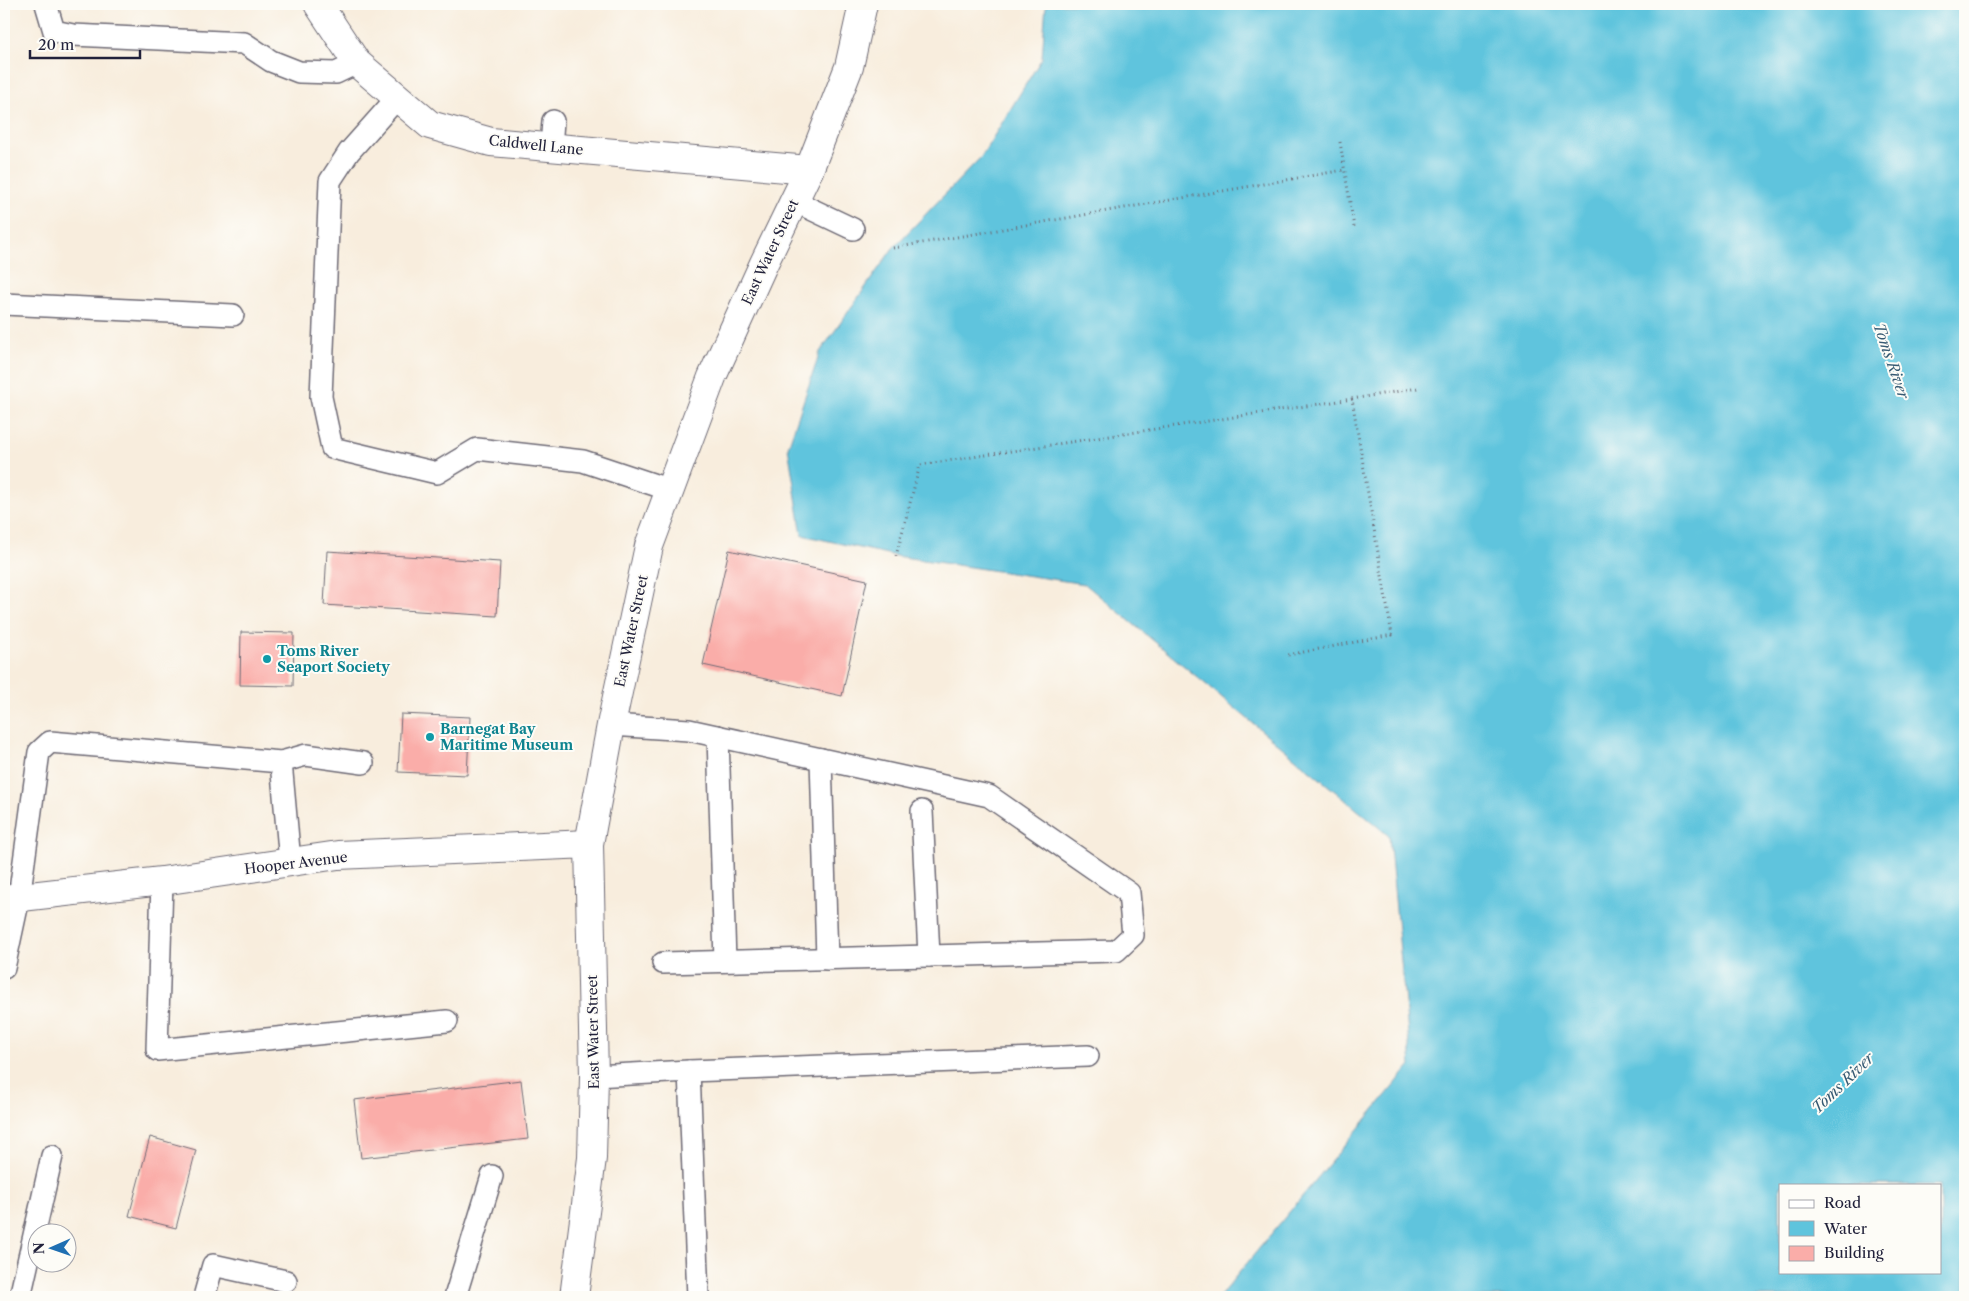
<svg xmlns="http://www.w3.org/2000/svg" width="1969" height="1301" font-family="'Libre Caslon Text',serif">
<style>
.water{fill:#5fc4dd;stroke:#40738c;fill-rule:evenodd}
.building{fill:#faada9}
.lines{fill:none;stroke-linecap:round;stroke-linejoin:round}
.service-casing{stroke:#6d6974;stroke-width:24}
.minor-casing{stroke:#6d6974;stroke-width:30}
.tertiary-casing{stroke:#6d6974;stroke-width:30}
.primary-casing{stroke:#6d6974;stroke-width:30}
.path{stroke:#6d6974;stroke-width:3;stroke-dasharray:1 4;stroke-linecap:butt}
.service{stroke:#fff;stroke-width:21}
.minor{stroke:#fff;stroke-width:28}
.tertiary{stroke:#fff;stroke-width:28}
.primary{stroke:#fff;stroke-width:28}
.culture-dot{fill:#0f9aa8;stroke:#fdfcf7;stroke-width:2}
.labels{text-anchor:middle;stroke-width:4;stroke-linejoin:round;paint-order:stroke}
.street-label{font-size:14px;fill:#22223b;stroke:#fdfcf7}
.culture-label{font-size:14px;font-weight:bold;fill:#0d838f;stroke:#fdfcf7;text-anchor:start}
.water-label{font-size:15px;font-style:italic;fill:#375b74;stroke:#fdfcf7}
</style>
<rect width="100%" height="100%" fill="#fdfcf7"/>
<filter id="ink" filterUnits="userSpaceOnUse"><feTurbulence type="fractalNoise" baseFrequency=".02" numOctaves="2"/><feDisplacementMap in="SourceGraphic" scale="10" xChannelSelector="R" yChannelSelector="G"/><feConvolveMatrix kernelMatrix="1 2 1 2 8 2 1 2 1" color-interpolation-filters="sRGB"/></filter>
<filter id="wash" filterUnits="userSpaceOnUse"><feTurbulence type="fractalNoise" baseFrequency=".0096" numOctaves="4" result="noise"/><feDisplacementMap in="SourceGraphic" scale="20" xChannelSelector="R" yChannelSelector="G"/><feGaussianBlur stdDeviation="1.12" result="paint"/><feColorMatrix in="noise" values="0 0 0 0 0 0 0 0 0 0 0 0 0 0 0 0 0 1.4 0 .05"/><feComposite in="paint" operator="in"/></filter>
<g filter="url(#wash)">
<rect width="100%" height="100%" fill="#f8eddd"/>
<path class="water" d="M1046,4H1965V1297H1219L1411,1065L1389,836L1085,584L896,556L802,535L788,447L820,352L893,248L981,157L1042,58ZM1780,1185H1940V1272H1780Z"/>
<g id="blocks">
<g class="building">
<polygon points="729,550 867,580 842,696 703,665"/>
<polygon points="327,551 500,562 497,616 324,605"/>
<polygon points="241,632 294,633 293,686 240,685"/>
<polygon points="401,714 470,717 467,775 398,772"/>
<polygon points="521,1080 528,1139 361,1158 354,1100"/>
<polygon points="150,1137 196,1150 176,1228 129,1216"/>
</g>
</g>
</g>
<g filter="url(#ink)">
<use href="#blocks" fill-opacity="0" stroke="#6d6974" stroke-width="1"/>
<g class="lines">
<defs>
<g id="service">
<polyline points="46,4 54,31 73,35 244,43 271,61 299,72 336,73 357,63"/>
<polyline points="397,98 349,152 330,181 321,397 332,448 437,473 477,449 583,461 670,490"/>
<polyline points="551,147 553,121"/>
<polyline points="794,201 853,229"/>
<polyline points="4,304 233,315"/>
<polyline points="611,725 689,730 989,796 1129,893 1133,935 1116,951 663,963"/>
<polyline points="718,736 725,961"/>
<polyline points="821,759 827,959"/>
<polyline points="281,762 290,862"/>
<polyline points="922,811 929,956"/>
<polyline points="162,881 157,1050 447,1021"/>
<polyline points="4,968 19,898 39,752 50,742 281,762 306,755 363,763"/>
<polyline points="689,1071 1088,1056"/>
<polyline points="594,1076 689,1071 698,1297"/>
<polyline points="20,1297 52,1156"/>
<polyline points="204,1297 213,1265 286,1281"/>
<polyline points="455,1297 492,1176"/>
</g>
<polyline id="minor" points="318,4 357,63 430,125 491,142 809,170"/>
<polyline id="tertiary" points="589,844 611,725 649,546 712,377 764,263 809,170 849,67 863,4"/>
<polyline id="primary" points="4,899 162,881 338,855 589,844 594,1076 592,1158 574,1297"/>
</defs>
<use href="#service" class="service-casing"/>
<use href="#minor" class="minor-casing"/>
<use href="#tertiary" class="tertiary-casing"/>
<use href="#primary" class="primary-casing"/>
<g class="path">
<polyline points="1340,142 1354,227"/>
<polyline points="893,248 1344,170"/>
<polyline points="1352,399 1418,388"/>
<polyline points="896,556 920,465 1352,399 1392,635 1288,655"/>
</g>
<use href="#service" class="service"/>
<use href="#minor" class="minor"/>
<use href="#tertiary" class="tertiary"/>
<use href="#primary" class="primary"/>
</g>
</g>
<g class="culture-dot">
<circle cx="267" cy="659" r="5"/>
<circle cx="430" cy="737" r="5"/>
</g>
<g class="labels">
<g class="street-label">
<text transform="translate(536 145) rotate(6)" y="5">Caldwell Lane</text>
<text transform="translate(770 252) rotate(-65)" y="5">East Water Street</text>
<text transform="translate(631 631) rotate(-78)" y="5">East Water Street</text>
<text transform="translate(296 863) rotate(-7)" y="5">Hooper Avenue</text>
<text transform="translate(593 1032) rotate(-91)" y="5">East Water Street</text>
</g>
<g class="culture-label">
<text x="277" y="656">Toms River<tspan x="277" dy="16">Seaport Society</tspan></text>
<text x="440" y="734">Barnegat Bay<tspan x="440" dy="16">Maritime Museum</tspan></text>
</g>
<g class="water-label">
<text transform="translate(1891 361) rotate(71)" y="5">Toms River</text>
<text transform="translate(1843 1083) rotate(-44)" y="5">Toms River</text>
</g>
</g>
<rect width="1969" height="1301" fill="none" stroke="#fdfcf7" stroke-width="20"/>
<rect x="1779" y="1184" width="162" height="90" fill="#fdfcf7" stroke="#a5a5ac"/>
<rect x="1789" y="1200" width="25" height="8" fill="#ffffff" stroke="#a5a5ac"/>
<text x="1824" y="1208" font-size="15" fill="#22223b">Road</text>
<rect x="1789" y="1221" width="25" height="15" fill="#5fc4dd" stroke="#a5a5ac"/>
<text x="1824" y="1234" font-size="15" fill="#22223b">Water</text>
<rect x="1789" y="1246" width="25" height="15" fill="#faada9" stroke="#a5a5ac"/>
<text x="1824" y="1258" font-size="15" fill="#22223b">Building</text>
<g transform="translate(52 1248) rotate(268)"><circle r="24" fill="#fdfcf7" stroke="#a5a5ac"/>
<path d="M0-4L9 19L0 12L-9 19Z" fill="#1f6fb2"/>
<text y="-8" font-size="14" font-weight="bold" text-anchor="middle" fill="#22223b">N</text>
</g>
<path d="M30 50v8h110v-8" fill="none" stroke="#22223b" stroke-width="2.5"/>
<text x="38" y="50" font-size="15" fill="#22223b" stroke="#fdfcf7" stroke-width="4" paint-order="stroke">20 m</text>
</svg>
